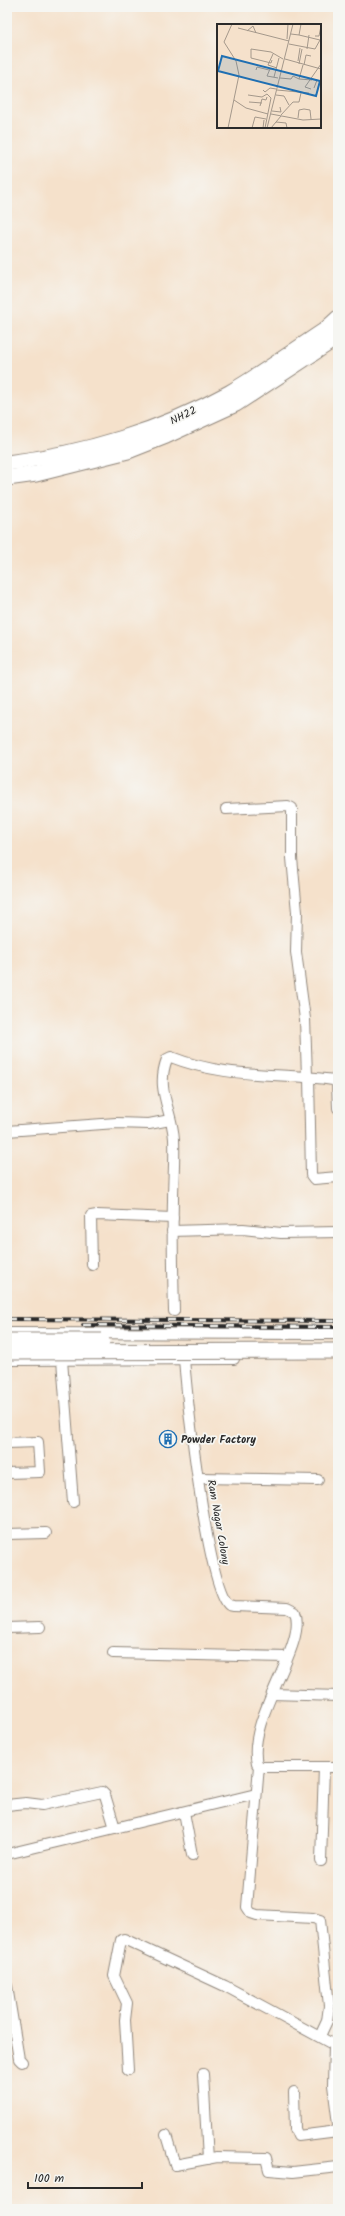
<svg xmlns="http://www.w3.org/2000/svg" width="345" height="2216" font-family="Kalam,sans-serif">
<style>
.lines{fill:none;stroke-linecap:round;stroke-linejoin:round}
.minor-casing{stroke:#90867b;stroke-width:12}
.highway-casing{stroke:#90867b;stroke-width:17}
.minor{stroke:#fff;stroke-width:10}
.highway{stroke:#fff;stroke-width:15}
.rail-casing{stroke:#2b2b2b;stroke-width:4}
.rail{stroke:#f6f6f2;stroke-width:2.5;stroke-dasharray:8;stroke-linecap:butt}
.highway-bridge-casing{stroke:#90867b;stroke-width:17;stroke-linecap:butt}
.highway-bridge{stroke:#fff;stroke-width:15}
.labels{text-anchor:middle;stroke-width:3.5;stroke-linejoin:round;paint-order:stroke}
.street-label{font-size:11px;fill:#2b2b2b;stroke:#f6f6f2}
.poi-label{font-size:11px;font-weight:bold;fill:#2b2b2b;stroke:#f6f6f2;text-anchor:start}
.inset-road{fill:none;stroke:#a4988b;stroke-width:1}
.view{fill:#1f6fb2;fill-opacity:0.15;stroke:#1f6fb2;stroke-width:2}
.inset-edge{fill:none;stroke:#2b2b2b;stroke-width:2}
</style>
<rect width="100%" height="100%" fill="#f6f6f2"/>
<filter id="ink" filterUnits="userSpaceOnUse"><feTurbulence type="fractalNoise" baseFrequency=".025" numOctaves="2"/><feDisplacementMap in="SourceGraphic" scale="8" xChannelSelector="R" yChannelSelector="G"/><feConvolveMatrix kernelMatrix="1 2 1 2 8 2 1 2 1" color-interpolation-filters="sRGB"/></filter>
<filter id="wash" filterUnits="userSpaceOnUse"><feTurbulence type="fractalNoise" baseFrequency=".012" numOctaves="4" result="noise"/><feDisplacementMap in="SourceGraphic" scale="16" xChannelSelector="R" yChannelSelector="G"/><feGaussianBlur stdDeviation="0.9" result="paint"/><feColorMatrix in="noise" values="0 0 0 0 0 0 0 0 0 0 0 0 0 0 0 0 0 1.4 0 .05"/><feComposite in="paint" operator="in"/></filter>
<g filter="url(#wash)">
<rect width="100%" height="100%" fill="#f5e1cb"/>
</g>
<g filter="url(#ink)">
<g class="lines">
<defs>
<g id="minor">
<polyline points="226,809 288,806 292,808 292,858 297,912 296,952 305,1019 307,1076"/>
<polyline points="309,1077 311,1175 314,1179 338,1177"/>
<polyline points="7,1131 116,1123 149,1124 170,1120"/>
<polyline points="172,1231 243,1229 281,1233 338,1232"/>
<polyline points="92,1265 91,1216 97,1215 173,1218"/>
<path d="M174,1311C173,1274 172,1237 173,1201C173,1180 175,1160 174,1139C172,1109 155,1090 167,1059L171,1057C227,1079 275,1072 333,1080L337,1083L338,1108"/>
<polyline points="7,1333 338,1334"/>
<path d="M184,1359C187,1396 207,1586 229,1605L234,1606L287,1608L295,1612C308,1645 246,1718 257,1764L261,1767H338"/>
<polyline points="7,1360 234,1359"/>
<polyline points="62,1360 73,1502"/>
<polyline points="7,1443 38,1442 40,1472 7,1473"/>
<polyline points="199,1478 318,1480"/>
<polyline points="7,1534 46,1533"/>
<polyline points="7,1628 40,1627"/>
<polyline points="113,1653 287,1657"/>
<polyline points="272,1694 338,1696"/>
<polyline points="259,1766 247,1907 251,1913 257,1915 313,1918 320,1920 329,2006 327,2021 320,2036"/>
<polyline points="7,1805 26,1803 42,1805 102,1792 105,1795 115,1828"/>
<polyline points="184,1812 192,1855"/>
<polyline points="7,1854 256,1794"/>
<polyline points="321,1861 324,1767"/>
<polyline points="7,1986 19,2059 22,2062"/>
<polyline points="334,2045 333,2085 338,2124"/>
<polyline points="128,2070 125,2020 127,2003 114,1976 121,1940 124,1939 225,1986 338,2047"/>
<polyline points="203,2074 208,2159"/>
<polyline points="294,2092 295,2129 298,2136 338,2131"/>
<polyline points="166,2135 175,2165 217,2157 266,2158 269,2170 293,2172 338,2167"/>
</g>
<g id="highway">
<path d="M7,463C83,454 162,430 229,393C262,374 293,351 325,330L338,318"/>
<polyline points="7,478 36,474 128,451 166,436 236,404 338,337"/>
</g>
</defs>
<use href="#minor" class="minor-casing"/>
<use href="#highway" class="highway-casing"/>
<use href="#minor" class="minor"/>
<use href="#highway" class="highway"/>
<defs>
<g id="rail">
<polyline points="7,1319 338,1321"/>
<polyline points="83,1325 338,1327"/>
</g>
</defs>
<use href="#rail" class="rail-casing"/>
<use href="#rail" class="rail"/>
<defs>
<g id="highway-bridge">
<polyline points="7,1341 102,1341"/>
<polyline points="7,1352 338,1351"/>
</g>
</defs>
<use href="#highway-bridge" class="highway-bridge-casing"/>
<use href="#highway-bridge" class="highway-bridge"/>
</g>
</g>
<defs>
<symbol id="building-ring" viewBox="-11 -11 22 22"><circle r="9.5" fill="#f6f6f2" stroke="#1f6fb2" stroke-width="1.5"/><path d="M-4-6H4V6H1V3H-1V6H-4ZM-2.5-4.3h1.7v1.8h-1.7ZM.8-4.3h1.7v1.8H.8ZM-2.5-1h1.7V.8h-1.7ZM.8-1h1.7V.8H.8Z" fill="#1f6fb2"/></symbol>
</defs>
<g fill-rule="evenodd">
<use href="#building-ring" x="158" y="1429" width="20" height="20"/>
</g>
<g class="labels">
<g class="street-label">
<text transform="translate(183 415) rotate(-26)" y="4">NH22</text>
<text transform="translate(219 1522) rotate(80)" y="4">Ram Nagar Colony</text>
</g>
<g class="poi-label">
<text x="181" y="1443">Powder Factory</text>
</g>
</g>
<g transform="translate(217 24)">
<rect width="104" height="104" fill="#f5e1cb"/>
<path class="inset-road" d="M21,4L72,17M30,7L36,2L39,9M74,10L82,11L84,0M98,12H102L104,2M70,15L71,0M72,20L98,25L103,16L82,11M90,25L92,11M56,30L51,41L60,44M68,35L104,45M55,36L54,39L34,34V25L54,28L66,35M81,37L83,24M82,40L85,25M87,41L89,31L94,32M57,45H53L50,52L61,54M39,46L40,43L52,46M57,53L62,34M63,54L74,55L76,52L82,55L86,41M82,55L95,56M95,55L100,56L97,64M94,65L88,63L104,40M46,66L48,68L53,64L59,65M60,66L92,69M31,71L45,73L50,70L54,74L48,104M59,71L67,72L72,81M17,76L29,84L51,90M32,78L45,79M43,82L45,75L49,76L50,73M55,87L64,88L63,83M54,90L86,96L104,95M64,91L76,78H82L84,69M81,94L82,86L87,85L93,86L94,95M59,98L69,99L70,104M11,104L22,51L19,37L7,18L15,0M35,104L38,93L49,95M37,104H46L47,96M50,104L76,0M54,104L64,92"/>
<path class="view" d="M5,32L103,57L99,72L1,47Z"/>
<rect width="104" height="104" class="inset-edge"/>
</g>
<rect width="345" height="2216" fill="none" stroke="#f6f6f2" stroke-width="24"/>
<path d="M28 2182v6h114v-6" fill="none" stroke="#2b2b2b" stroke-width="2"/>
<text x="34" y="2182" font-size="12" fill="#2b2b2b" stroke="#f6f6f2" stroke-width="3" paint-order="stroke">100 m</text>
</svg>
